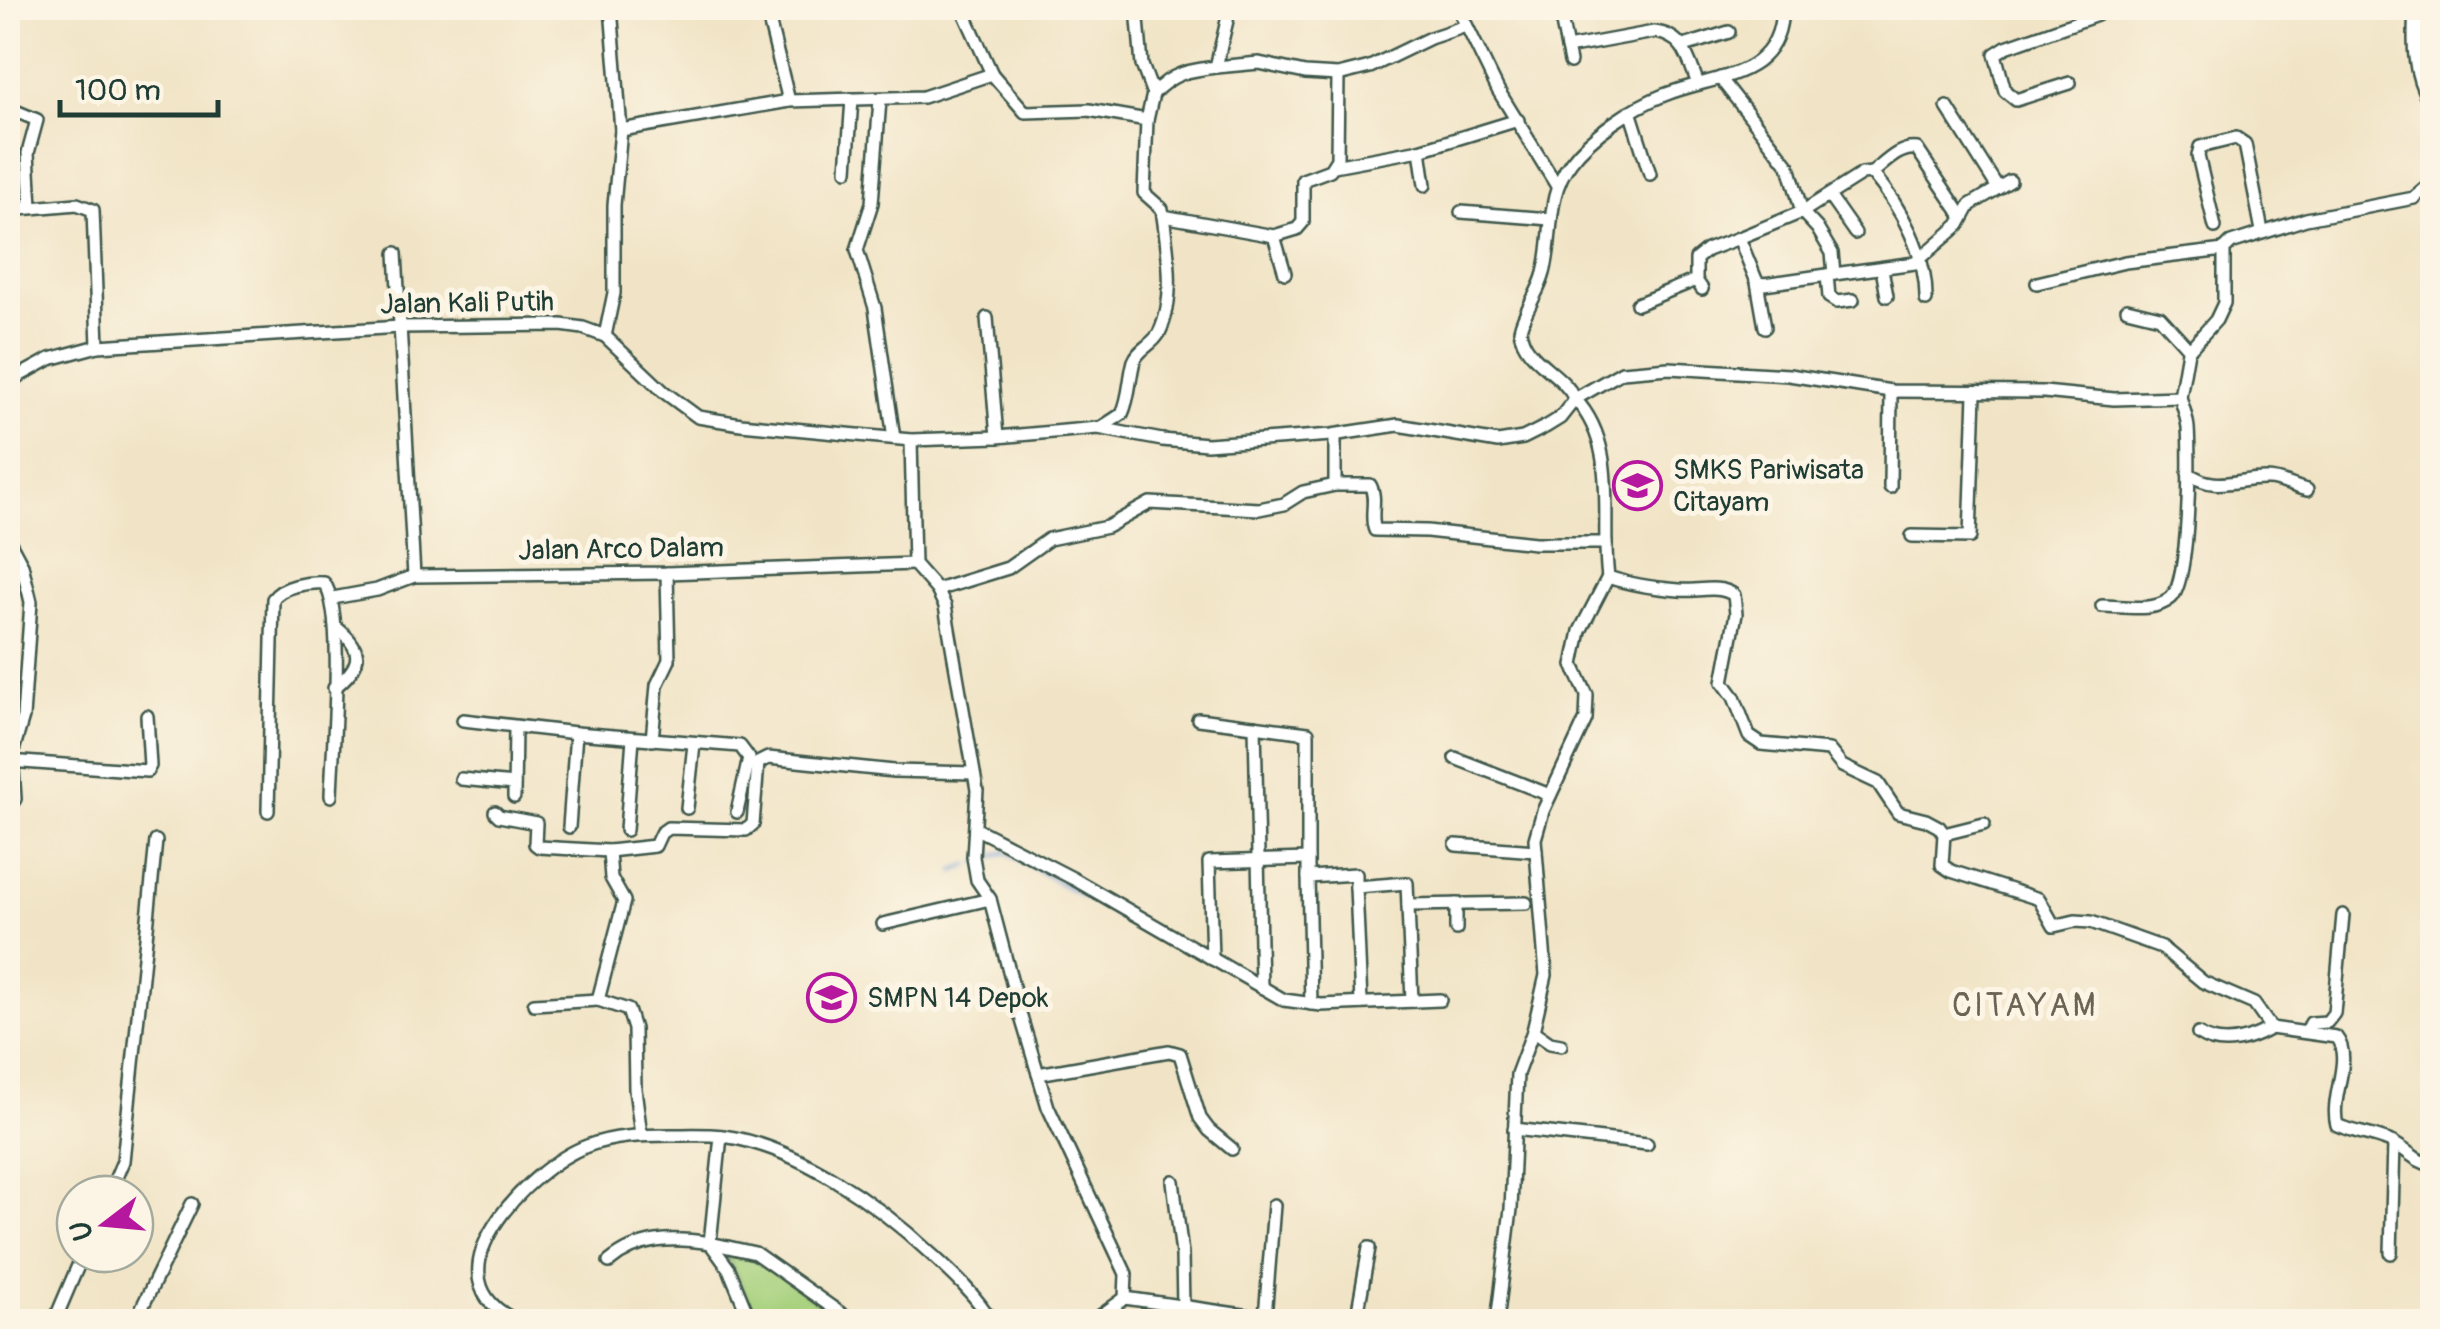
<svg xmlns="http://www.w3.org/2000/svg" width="2440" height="1329" font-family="Pangolin,sans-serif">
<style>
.green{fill:#a6d07c;stroke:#628658;stroke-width:2.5}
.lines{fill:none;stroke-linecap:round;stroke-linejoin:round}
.stream{stroke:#6e9dd7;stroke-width:4}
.minor-casing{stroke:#3e564a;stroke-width:16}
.secondary-casing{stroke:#3e564a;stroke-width:20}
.minor{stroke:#fff;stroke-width:11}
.secondary{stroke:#fff;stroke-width:15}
.labels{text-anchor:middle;stroke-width:10;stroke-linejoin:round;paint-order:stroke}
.street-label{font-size:28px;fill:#1f3d34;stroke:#fcf5e5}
.poi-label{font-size:28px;fill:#1f3d34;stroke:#fcf5e5;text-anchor:start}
.quarter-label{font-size:32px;letter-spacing:2.5px;fill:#6c6453;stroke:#fcf5e5}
</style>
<rect width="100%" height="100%" fill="#fcf5e5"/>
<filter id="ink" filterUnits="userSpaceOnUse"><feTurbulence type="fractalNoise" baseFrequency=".01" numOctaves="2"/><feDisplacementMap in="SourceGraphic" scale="20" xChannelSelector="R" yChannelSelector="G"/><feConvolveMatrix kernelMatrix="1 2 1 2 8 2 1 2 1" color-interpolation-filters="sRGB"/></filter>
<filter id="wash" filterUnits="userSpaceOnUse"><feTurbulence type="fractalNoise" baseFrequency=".0048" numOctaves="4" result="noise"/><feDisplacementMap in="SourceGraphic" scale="40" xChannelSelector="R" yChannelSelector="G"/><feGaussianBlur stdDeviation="2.25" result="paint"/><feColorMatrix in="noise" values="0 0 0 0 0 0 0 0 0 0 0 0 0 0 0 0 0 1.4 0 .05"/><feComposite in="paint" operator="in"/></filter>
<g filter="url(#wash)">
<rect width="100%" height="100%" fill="#f1e4c6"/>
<polygon class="green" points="733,1252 758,1257 843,1321 758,1321 727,1257 728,1253"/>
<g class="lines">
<g class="stream">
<polyline points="978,862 1006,852 1137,927"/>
<polyline points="954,871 969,865"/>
</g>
</g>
</g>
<g filter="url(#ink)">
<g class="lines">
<defs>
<g id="minor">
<polyline points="766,8 789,101"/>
<polyline points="962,8 992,74"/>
<polyline points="1458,8 1498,90 1557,186"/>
<polyline points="1559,8 1567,48"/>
<polyline points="1684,46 1729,32"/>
<path d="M1570,62L1567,48L1654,32C1684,35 1688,58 1698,84"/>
<polyline points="1216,67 1259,63 1305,73 1338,75 1370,67 1430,38 1466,26"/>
<polyline points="1720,78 1789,166 1802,212 1817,228 1832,253 1834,274 1827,275 1829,297 1837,302 1853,300"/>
<polyline points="2070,83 2016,100 2005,91 1995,54 2006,47 2097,15 2101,8"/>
<path d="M1153,94C1171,73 1190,70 1216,67L1230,8"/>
<polyline points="880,100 872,203 857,250 875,308 894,438"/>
<polyline points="8,102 13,110 37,120 28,153 31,207"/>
<polyline points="1947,107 1998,188"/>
<polyline points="1630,111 1650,174"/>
<polyline points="621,130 789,101 923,97 992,74 1025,112 1089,110 1147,120"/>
<polyline points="1334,166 1420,150"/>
<polyline points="847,170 852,99"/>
<path d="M1872,173C1885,163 1900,146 1917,149L1962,216"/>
<path d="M2432,183L2414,198L2306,219L2231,243L2224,250V303L2216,320L2188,351L2180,397L2114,399L2044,392L1891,391L1789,375L1669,368L1622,372L1575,399C1620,447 1600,519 1608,577C1631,585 1655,588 1679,590C1697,592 1718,584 1734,595L1736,614L1723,682L1734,697L1749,736L1761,744L1829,750L1842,766L1878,783L1898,813L1926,820L1939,827L1944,834L1942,865L1951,871L2039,899L2054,926L2075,921L2091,922L2161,947L2203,982L2254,1004L2271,1028L2336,1037C2354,1059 2329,1097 2337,1125C2355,1133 2373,1134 2391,1142C2407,1149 2415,1162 2432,1165"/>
<polyline points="1425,185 1420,150 1518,120"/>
<polyline points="1829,196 1855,233"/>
<polyline points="8,210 77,204 93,210 98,346"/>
<polyline points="1461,212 1550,219"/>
<polyline points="1163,216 1274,236 1285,273"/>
<polyline points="2215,227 2198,156 2200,147 2236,138 2245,144 2262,231"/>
<polyline points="1274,236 1297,229 1303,222 1303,180 1330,170 1337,159 1338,75"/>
<path d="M1739,238L1802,212L1862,174L1872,173C1901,207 1927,255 1926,300"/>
<polyline points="396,253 414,576"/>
<polyline points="1882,269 1887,296"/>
<polyline points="1834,274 1915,263 1959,225 1970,205 2010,181"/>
<polyline points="1757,282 1765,327"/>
<polyline points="2037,283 2125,262 2224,250"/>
<polyline points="1702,289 1696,280 1696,259 1707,250 1739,238 1757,282 1764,284 1827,275"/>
<polyline points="1637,304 1696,280"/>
<polyline points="2127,309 2160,317 2189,349"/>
<polyline points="987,318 997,437"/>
<polyline points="605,336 614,293 614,205 621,130 611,8"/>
<path d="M8,382L50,359L98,346L400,327L561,325L583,328L605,336L664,392L698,417L741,424L911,440L997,437L1098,428L1162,440L1207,444L1332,435L1398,425L1498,442L1523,438L1547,426L1560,418L1575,399C1561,371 1524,361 1520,330C1524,310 1539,293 1544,273C1554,236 1545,196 1571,162C1591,135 1633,107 1664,95C1716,74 1780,80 1782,8"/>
<path d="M1102,427L1122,414C1130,397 1129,379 1134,361C1139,348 1153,345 1159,333C1177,297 1167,247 1162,209L1144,193L1147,120L1153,94L1142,65L1137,8"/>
<polyline points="1335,435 1335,485"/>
<polyline points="911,440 914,564 937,590 945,606 977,790 973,857 977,880 990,899 1021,1017 1048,1107 1126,1274 1125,1298"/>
<path d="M2188,473C2215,493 2237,478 2267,479C2280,479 2294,487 2307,490"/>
<polyline points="1890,487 1891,391"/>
<polyline points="1912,536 1970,537 1975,393"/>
<polyline points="8,539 22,565 31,602 23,717 12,754 15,799 8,809"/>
<polyline points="8,569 22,565"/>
<path d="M937,590L1008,568L1049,539L1107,527L1150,503L1259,509L1284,504L1303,492L1335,485H1370C1378,499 1369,516 1375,530L1427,531L1535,543H1606"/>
<polyline points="333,598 377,590 414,576 667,573 914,564"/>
<path d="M2102,606C2124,606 2154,613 2171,598C2190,581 2190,457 2188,428C2187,417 2183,407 2180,397"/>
<path d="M334,688C360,667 367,652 337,628"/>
<polyline points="1198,719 1308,733 1308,877"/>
<polyline points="463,720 576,733 740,746 749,758 737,812"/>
<polyline points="1255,726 1261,987"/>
<polyline points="652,740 657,685 669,660 667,573"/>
<polyline points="1455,758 1550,795"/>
<polyline points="9,761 147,771 150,766 147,716"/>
<polyline points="461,779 514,784"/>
<polyline points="514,797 515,727"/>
<polyline points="687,808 694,744"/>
<path d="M268,811L273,599C282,586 308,582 324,583C346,611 332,753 331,796"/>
<polyline points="495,812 499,816 536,823 535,844 539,847 609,851 611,878 624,901 598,1000 628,1010 634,1029 635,1089 641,1135"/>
<polyline points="569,827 576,733"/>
<polyline points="975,828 1074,879 1284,1000 1321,1005 1440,1000"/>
<polyline points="626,830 633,738"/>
<polyline points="1944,834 1984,824"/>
<polyline points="1456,845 1536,851"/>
<polyline points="609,851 655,846 661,833 668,828 746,830 753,824 758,763 768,758 894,771 973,773"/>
<polyline points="1456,904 1456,929"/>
<polyline points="1408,905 1526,903"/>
<polyline points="883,924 990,899"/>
<polyline points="1212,959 1209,862 1308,859"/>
<polyline points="1361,1003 1356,887 1407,883 1412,1001"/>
<polyline points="534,1004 598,1000"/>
<polyline points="1311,1004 1308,877 1356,874 1356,887"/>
<polyline points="1533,1031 1550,1043 1561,1045"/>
<polyline points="2307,1031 2311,1023 2327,1022 2334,1013 2343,915"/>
<path d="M2198,1034C2222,1049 2248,1041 2271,1028"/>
<polyline points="1038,1074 1169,1051 1180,1054 1200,1118 1209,1130 1232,1149"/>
<polyline points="1514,1129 1647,1144"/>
<polyline points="721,1136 710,1243 755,1253 853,1322"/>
<polyline points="1173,1181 1182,1254 1183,1307"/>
<polyline points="109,1194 123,1161 156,841"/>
<polyline points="2391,1253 2394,1143"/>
<path d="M609,1262C639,1237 672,1237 710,1243L729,1269L751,1322"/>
<polyline points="1125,1298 1292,1322"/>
<polyline points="1265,1317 1274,1205"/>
<polyline points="54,1322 83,1254"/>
<polyline points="135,1322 192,1204"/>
<path d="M520,1322C418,1280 530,1167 587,1146C613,1136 643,1135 670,1135C687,1135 706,1134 723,1136C797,1146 878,1204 931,1254C954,1275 976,1295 992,1322"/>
<polyline points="968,1322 987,1313"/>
<polyline points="1092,1322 1125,1298"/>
<polyline points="1356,1322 1369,1248"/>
<polyline points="1497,1322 1511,1209 1517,1074 1533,1031 1546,975 1535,839 1543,811 1586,719 1587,695 1573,665 1580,631 1608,577"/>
</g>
<path id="secondary" d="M2417,8C2415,42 2414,73 2432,102"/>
</defs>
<use href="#minor" class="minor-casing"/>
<use href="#secondary" class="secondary-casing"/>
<use href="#minor" class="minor"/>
<use href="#secondary" class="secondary"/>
</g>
</g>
<defs>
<symbol id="school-ring" viewBox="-11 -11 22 22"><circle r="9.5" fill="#fcf5e5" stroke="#b5179e" stroke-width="1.5"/><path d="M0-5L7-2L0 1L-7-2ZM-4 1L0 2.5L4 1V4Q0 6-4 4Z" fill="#b5179e"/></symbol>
</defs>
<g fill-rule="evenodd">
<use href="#school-ring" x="1610" y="458" width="55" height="55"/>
<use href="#school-ring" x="804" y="970" width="55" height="55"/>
</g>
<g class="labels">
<g class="street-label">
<text transform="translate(467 302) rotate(-1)" y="10">Jalan Kali Putih</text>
<text transform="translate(621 548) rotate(-1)" y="10">Jalan Arco Dalam</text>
</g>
<g class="poi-label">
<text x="1673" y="479">SMKS Pariwisata<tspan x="1673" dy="32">Citayam</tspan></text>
<text x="867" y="1007">SMPN 14 Depok</text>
</g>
<g class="quarter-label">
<text x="2025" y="1016">CITAYAM</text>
</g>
</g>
<rect width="2440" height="1329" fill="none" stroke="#fcf5e5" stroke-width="40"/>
<g transform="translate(105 1224) rotate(254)"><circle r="48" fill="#fcf5e5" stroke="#a4ab9e" stroke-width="2.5"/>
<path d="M0-8L18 38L0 25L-18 38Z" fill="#b5179e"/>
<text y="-15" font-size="28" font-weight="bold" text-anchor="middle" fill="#1f3d34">U</text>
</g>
<path d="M60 100v15h158v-15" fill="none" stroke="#1f3d34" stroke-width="5"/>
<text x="75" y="100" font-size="30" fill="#1f3d34" stroke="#fcf5e5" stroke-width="8" paint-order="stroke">100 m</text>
</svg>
